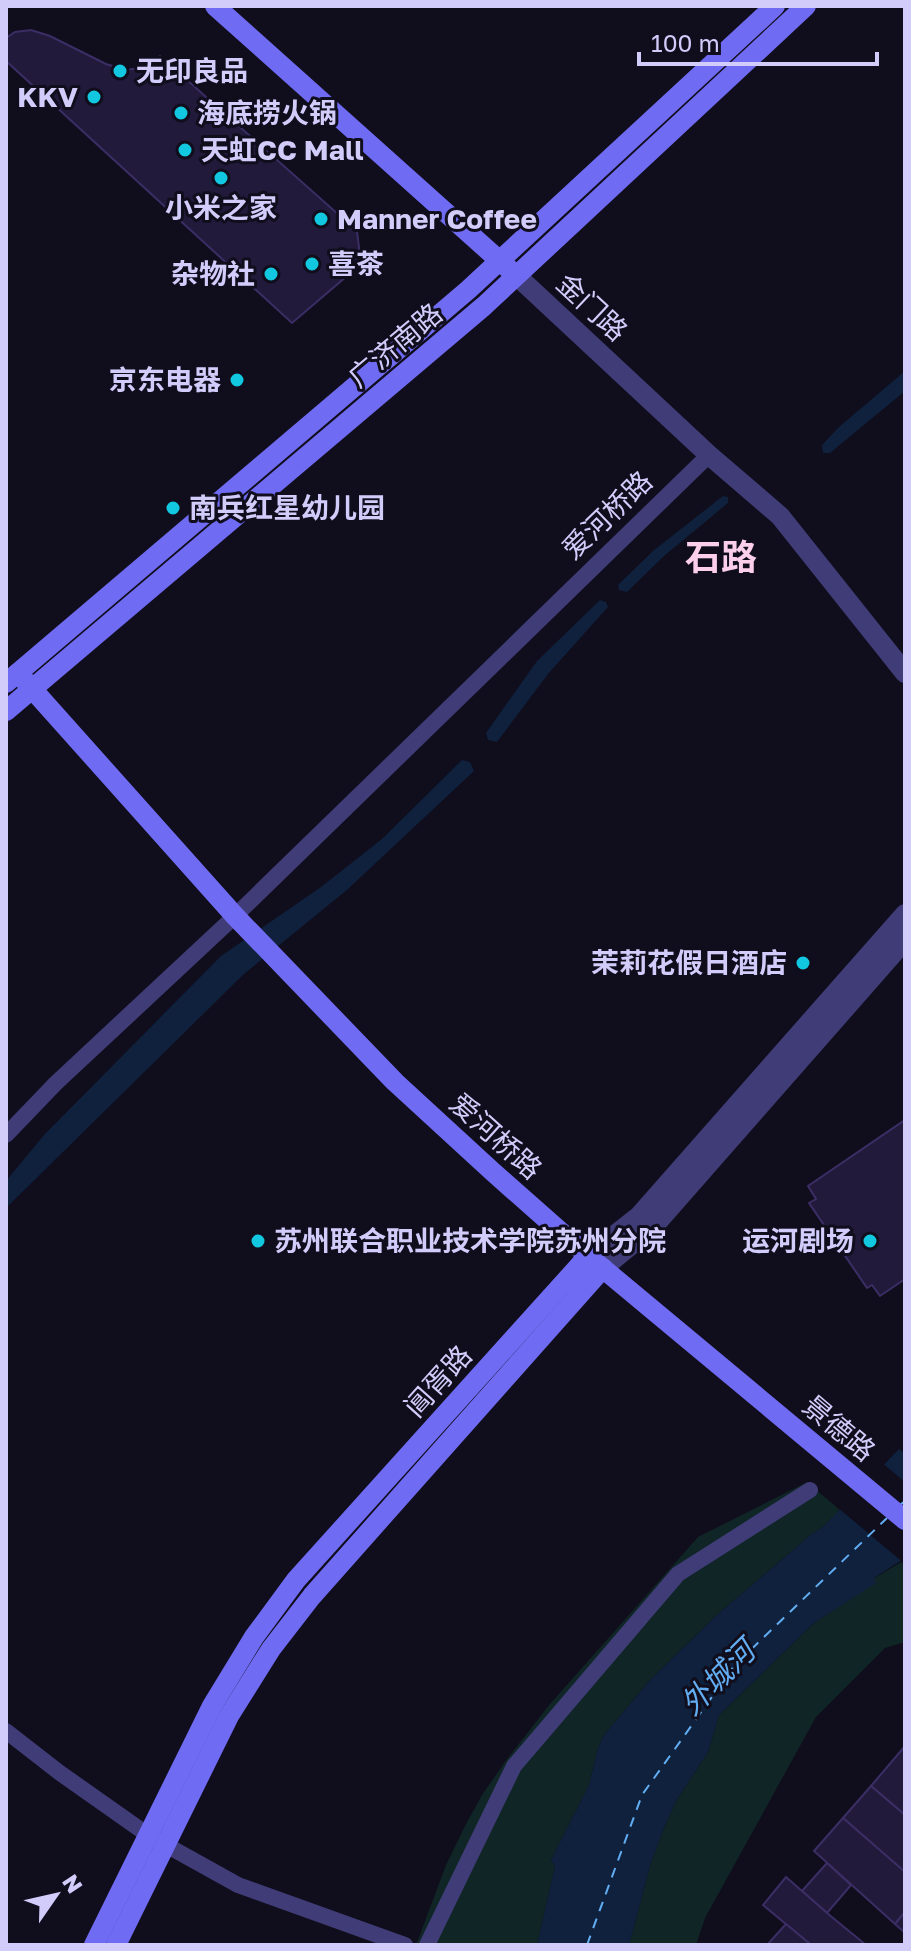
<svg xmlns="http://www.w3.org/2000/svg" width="911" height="1951" font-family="'Golos Text','Noto Sans SC',sans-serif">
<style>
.green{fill:#102525}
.water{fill:#0f213d}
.pier{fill:#100d1c}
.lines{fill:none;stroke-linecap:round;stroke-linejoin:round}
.ferry{stroke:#62adf2;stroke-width:2;stroke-dasharray:10 8;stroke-linecap:butt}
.building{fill:#221a3b;stroke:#3a2e65;stroke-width:2}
.minor{stroke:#3f3c77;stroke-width:16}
.tertiary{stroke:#3f3c77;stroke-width:20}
.secondary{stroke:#706bf3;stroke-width:20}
.poi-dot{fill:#12c8e0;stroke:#100d1c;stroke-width:3}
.labels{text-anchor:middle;stroke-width:6;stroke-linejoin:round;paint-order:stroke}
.poi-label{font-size:28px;font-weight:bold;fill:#d2ccfb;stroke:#100d1c;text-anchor:start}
.street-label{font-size:28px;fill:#d2ccfb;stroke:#100d1c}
.water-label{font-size:30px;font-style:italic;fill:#62adf2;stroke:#100d1c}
.district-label{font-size:36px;font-weight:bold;fill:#fbceea;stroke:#100d1c}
</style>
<rect width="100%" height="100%" fill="#100d1c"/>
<g class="green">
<polygon points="807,1482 840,1510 823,1527 813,1533 718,1614 650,1680 604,1735 598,1748 589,1785 551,1860 555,1866 537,1945 416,1945 446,1865 465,1826 482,1795 507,1759 550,1704 698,1537"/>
<polygon points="901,1562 905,1565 905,1642 885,1648 816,1717 705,1918 696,1945 629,1945 650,1866 663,1830 676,1801 708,1752 719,1715 814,1623 875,1583 873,1579"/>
</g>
<g class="water">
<polygon points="905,371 905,391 830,453 823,453 822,445 839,427"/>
<polygon points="723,496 728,497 728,503 664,556 627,592 619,590 618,585 653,551"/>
<polygon points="600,600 606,602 608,607 548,674 497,742 488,740 486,733 537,661"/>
<polygon points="462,760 470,762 474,771 348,889 244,974 6,1208 6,1181 44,1135 221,956 321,887 382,839"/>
<polygon points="899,1449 903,1452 905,1449 905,1558 874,1578 876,1583 814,1623 719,1715 708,1752 676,1801 663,1830 650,1866 629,1945 537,1945 555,1866 551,1860 589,1785 598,1748 604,1735 650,1680 718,1614 813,1533 823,1527"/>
</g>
<polygon class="pier" points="881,1462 905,1482 905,1564 837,1507"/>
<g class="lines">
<g class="ferry">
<polyline points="900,1505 905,1501"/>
<polyline points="587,1945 642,1795 734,1666 887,1518"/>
</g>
</g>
<g class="building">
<polygon points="31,30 50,36 106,64 126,70 146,67 160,56 357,231 361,264 292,323 6,61 6,38 15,32"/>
<polygon points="905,1120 905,1279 880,1296 872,1285 867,1288 809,1203 816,1199 808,1186"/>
<polygon points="905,1746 905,1815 871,1786"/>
<polygon points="871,1786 905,1815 905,1868 903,1871 843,1818"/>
<polygon points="843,1818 905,1872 905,1912 895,1924 814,1851"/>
<polygon points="827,1863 851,1885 827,1913 802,1891"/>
<polygon points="786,1877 827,1913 866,1945 811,1945 763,1905"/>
<polygon points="905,1912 905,1933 895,1924"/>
<polygon points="786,1924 810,1944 809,1945 767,1945"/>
</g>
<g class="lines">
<g class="minor">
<polyline points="6,1135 56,1083 235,916 709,455"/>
<polyline points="6,1731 60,1773 148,1835 238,1885 405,1945"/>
<polyline points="427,1945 514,1766 678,1574 810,1490"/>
</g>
<g class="tertiary">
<polyline points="517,276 709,455 780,516 905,673"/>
<polyline points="588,1256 639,1216 905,914"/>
<polyline points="603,1268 654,1226 905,940"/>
</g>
<g class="secondary">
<polyline points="215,6 510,270"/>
<polyline points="18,673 235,916 395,1082 493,1172 588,1256 905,1520"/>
<polyline points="6,683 468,290 775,6"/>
<polyline points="6,711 484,306 806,6"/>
<polyline points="94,1945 212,1706 254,1637 296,1580 588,1256"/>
<polyline points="116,1945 229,1716 271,1649 312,1596 603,1268"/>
</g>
</g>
<g class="poi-dot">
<circle cx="120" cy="71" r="8"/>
<circle cx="94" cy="97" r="8"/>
<circle cx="181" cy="113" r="8"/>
<circle cx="185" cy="150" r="8"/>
<circle cx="221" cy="178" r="8"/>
<circle cx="321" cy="219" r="8"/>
<circle cx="312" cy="264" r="8"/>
<circle cx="271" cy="274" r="8"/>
<circle cx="237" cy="380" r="8"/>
<circle cx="173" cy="508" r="8"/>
<circle cx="803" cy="963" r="8"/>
<circle cx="258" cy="1241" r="8"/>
<circle cx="870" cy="1241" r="8"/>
</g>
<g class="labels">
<g class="poi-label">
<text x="136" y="81">无印良品</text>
<text x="78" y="107" text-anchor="end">KKV</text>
<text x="197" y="123">海底捞火锅</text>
<text x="201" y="160">天虹CC Mall</text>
<text x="221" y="218" text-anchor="middle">小米之家</text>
<text x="337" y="229">Manner Coffee</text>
<text x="328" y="274">喜茶</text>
<text x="255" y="284" text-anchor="end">杂物社</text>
<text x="221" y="390" text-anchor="end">京东电器</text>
<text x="189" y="518">南兵红星幼儿园</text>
<text x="787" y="973" text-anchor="end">茉莉花假日酒店</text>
<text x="274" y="1251">苏州联合职业技术学院苏州分院</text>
<text x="854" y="1251" text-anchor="end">运河剧场</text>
</g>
<g class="street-label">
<text transform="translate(592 307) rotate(43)" y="10">金门路</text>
<text transform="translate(395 345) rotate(-40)" y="10">广济南路</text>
<text transform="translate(607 515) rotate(-44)" y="10">爱河桥路</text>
<text transform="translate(496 1136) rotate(42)" y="10">爱河桥路</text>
<text transform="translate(438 1381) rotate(-48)" y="10">阊胥路</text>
<text transform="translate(839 1428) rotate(40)" y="10">景德路</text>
</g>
<g class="water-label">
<text transform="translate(718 1678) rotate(-45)" y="10">外城河</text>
</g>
<g class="district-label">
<text x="721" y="570">石路</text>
</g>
</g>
<rect width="911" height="1951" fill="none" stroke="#d2ccfb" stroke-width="16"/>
<g transform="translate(56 1895) rotate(56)" stroke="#100d1c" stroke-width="6" paint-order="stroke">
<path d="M0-6L14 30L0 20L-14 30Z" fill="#d2ccfb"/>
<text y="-12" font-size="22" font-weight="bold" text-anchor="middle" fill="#d2ccfb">N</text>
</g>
<path d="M639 52v12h238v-12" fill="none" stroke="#d2ccfb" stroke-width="4"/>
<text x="651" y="52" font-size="24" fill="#d2ccfb" stroke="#100d1c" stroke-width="6" paint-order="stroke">100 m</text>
</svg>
